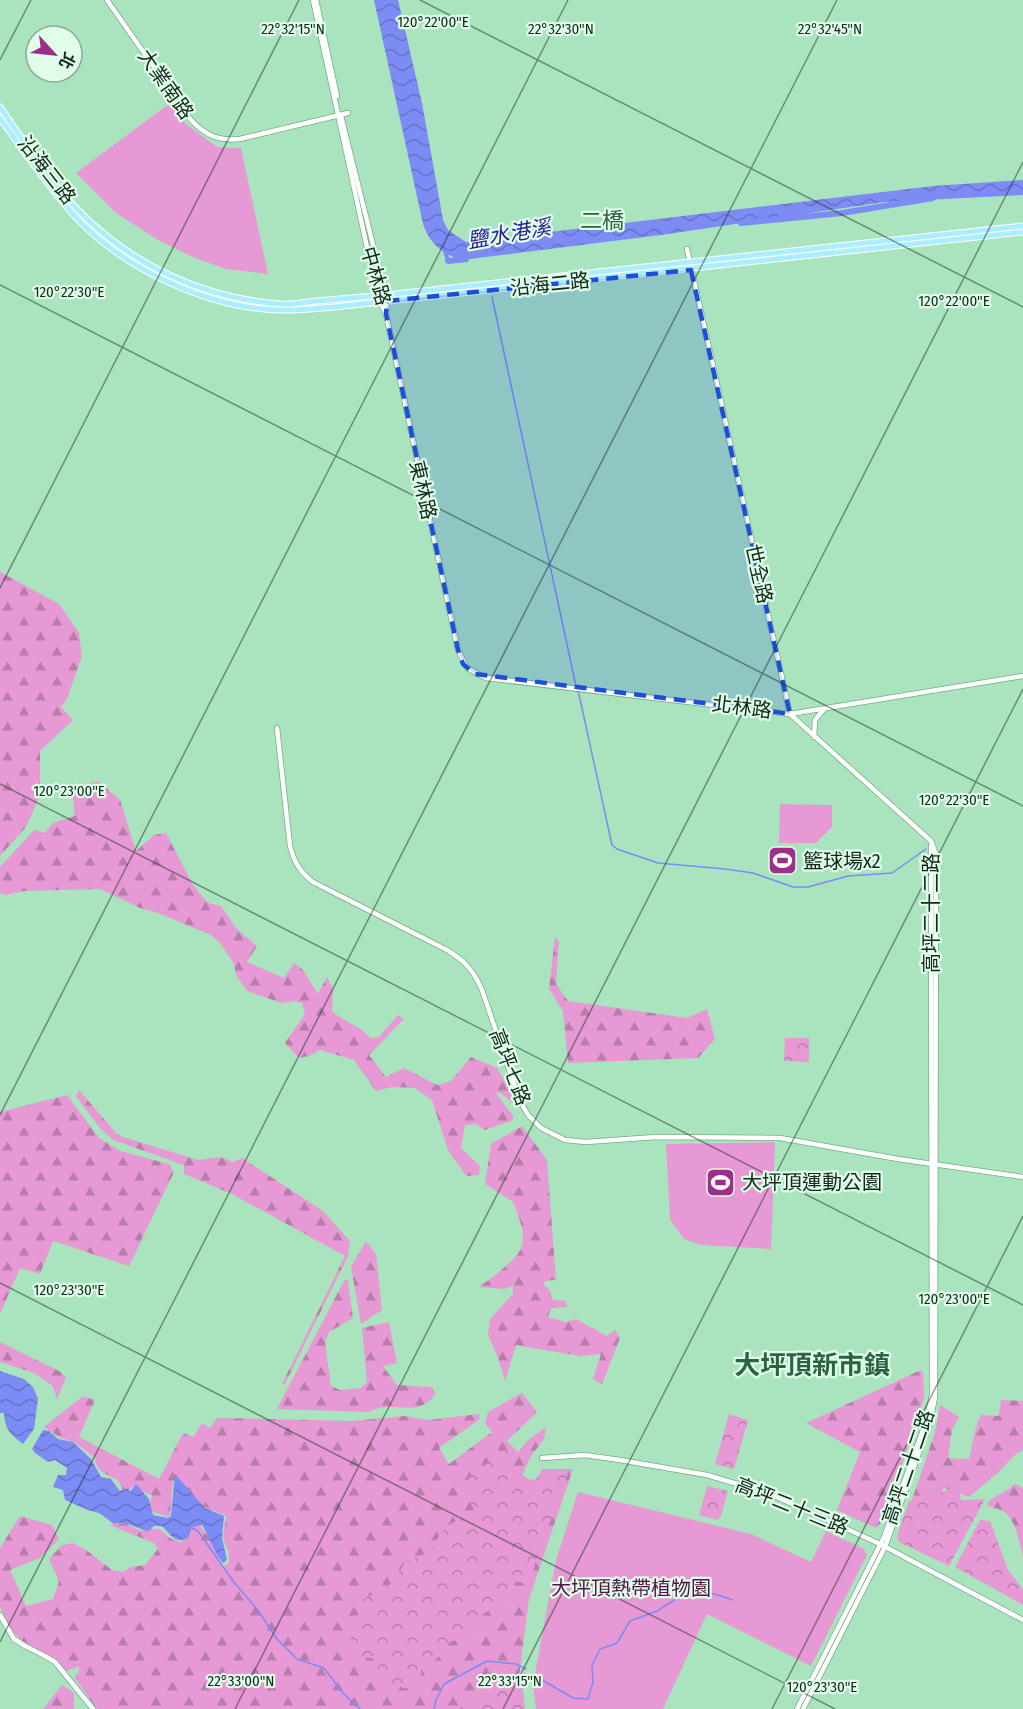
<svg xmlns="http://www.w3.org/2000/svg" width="1023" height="1709" font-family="'Fira Sans Condensed','Noto Sans TC',sans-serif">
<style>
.green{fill:#e699d4}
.forest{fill:url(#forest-firs)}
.park{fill:url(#park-crowns)}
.water{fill:url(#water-waves)}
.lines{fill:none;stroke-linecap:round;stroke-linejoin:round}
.stream{stroke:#7d8bf4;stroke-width:1.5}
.canal{stroke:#7d8bf4;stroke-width:4}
.river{stroke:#7d8bf4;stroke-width:6}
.minor-casing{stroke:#73ac88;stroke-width:6}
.major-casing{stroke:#fff;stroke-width:7}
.minor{stroke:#fff;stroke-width:4.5}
.major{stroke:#adeefe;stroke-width:5}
.marked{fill:#1d4ed8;fill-opacity:0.2;stroke:#1d4ed8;stroke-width:4.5;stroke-dasharray:12 8;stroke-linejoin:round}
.ticks{fill:none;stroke:#11281a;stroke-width:1.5;stroke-opacity:0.45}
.labels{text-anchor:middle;stroke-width:4.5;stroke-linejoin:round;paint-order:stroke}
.street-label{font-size:20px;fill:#11281a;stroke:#e0fde9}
.poi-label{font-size:20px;fill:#11281a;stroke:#e0fde9;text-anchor:start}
.park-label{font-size:20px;fill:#511446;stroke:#e0fde9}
.water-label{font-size:21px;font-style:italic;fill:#291c96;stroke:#e0fde9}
.quarter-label{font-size:22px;fill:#2c6343;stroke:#e0fde9}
.district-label{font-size:26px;font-weight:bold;fill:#2c6343;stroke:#e0fde9}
.ticks-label{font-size:15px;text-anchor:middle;fill:#11281a;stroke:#e0fde9;stroke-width:4.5;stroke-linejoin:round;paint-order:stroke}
</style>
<defs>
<pattern id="forest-firs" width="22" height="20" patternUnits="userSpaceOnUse" patternTransform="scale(1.5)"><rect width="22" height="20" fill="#e699d4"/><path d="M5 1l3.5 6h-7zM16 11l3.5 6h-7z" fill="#b97dab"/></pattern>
<pattern id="park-crowns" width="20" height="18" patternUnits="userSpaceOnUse" patternTransform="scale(1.5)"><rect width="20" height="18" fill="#e699d4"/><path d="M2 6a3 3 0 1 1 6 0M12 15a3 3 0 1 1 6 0" fill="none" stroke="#b97dab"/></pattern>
<pattern id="water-waves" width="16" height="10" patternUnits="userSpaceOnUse" patternTransform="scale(1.5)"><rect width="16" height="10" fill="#7d8bf4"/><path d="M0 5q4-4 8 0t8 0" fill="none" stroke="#6572c5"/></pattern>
</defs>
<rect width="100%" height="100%" fill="#aae4be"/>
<g class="green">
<polygon points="170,103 186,124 217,147 241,148 268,274 226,269 195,258 158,240 116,213 76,173"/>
<polygon points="780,804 832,805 832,827 816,843 779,843"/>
<polygon points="779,847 794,855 785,874 769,867"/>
<polygon points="775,1142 771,1249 700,1245 684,1239 670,1219 666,1144"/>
<polygon points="578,1492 751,1534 811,1562 826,1531 864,1549 867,1555 811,1666 707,1614 663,1709 536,1709 533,1685 556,1560"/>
</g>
<g class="forest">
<polygon points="0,572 59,604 79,633 82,656 67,699 61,707 73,720 40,751 40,795 26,827 0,856"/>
<path d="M98,781L120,800L136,851L154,835L166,833L193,885L208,903L221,906L236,928L257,946L247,962L284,978L294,963L303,970L318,994L327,977L333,989L332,1011C346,1024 359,1024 370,1038L379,1037L398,1015L404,1019L369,1055L386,1077L404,1068L437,1085L451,1081L471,1057L497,1068L517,1102L515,1105L502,1094L495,1092L514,1117L511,1121L485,1130L476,1124L465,1125L461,1148L480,1166L479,1175L466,1176L448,1150L432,1100L415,1088L392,1087L376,1091L354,1060L320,1050L309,1056L299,1058L285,1043L305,1014L302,1003L294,1001L282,1003L247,991L236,975L234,964L221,944L211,935L158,913L140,908L100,889L24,891L5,895L0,893V867L34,830L45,833L53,823L75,816L72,789Z"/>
<polygon points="555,937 559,941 556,984 568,1001 687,1018 707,1009 715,1039 698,1058 568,1063 563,1011 549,989"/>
<polygon points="79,1090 117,1134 123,1137 198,1160 221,1157 233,1162 242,1158 323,1211 350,1241 348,1256 285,1384 282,1384 345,1256 232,1194 184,1174 184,1165 113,1140 99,1127 76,1096"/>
<polygon points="67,1095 99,1138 120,1151 169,1164 174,1172 129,1266 53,1241 40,1274 20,1268 0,1314 0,1112"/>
<path d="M522,1126L547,1160L556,1280L545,1281L544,1285L550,1290L553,1300L566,1301L567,1307L551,1308L548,1317L566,1322L576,1319L607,1336L615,1330L620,1338L602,1384L593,1379L601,1354L580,1356L516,1345L505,1381L498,1358L488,1335L490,1319L513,1294V1286L504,1289L479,1287C490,1279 516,1261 521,1248C527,1234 518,1215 513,1202L485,1184L491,1144Z"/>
<polygon points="366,1241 376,1254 382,1310 361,1324 351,1267"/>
<path d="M345,1279L348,1280L353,1318L329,1332L325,1342L331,1386L340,1390L361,1388L367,1382L362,1328L389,1322L397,1363L383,1366L397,1385L431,1387L436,1394C433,1397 429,1402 425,1404C408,1413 388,1401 369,1412L277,1409Z"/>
<polygon points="0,1342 61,1372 66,1378 57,1399 53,1386 34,1373 0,1362"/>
<polygon points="921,1370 923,1373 924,1398 889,1504 882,1521 876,1528 837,1510 860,1452 806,1423"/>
<path d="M522,1393L537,1412L507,1441L518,1452L528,1440L546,1427L544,1439L531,1456L519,1482L525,1502L542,1469H573L529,1599L517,1693L518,1709H97L74,1677L79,1672V1666L67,1671L55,1659L21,1640L12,1631L0,1607V1548L20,1516L52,1525L59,1539L40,1558L10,1570L26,1606L53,1599L59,1581L49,1559L62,1545L73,1543L86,1550L112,1570L123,1572L131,1567L145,1565L158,1549L154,1543L109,1525L125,1523L140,1531C172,1523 158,1538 182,1542L192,1524L198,1523L206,1534L212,1531C215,1543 215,1558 224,1566L229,1563V1554L223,1538L226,1516L200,1505L180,1483L173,1481L170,1515L168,1517L149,1510L152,1495C144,1493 140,1489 132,1487L126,1494L123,1491L118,1480C106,1474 96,1472 95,1458L74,1442L59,1437L44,1427L83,1396L95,1400L79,1437L159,1479L183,1433L193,1437L202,1423L210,1428L217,1418L352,1421L405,1416L429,1420L479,1414L480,1419L439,1448L449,1464L492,1432L485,1423L488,1412Z"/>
<path d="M1001,1400L1023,1401V1450C1010,1456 1006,1467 995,1475C986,1483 978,1489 969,1497L944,1488L933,1501L911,1503L935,1432L940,1405L959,1417L952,1430L948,1458L969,1459C973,1443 974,1429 981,1415L999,1416Z"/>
<path d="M1015,1484L1023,1488V1556C1019,1542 1016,1519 1003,1511C997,1508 992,1509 986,1504C995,1495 1005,1493 1015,1484Z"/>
<polygon points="62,1685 74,1693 74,1709 43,1709"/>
</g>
<g class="park">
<polygon points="785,1038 809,1038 809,1062 784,1061"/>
<polygon points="729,1414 748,1420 734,1469 715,1464"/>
<path d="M509,1447L508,1463L529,1480L568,1474L536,1560L531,1584L512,1581V1597L475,1619L476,1637L448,1642L439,1657L421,1670V1686L409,1689L383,1683L374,1659L346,1652C353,1634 356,1616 363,1599C389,1587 392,1587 405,1561L428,1553L445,1527L475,1511L462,1483Z"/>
<polygon points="707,1486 728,1491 721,1516 717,1520 699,1515"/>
<polygon points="958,1487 961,1500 985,1499 949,1566 899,1542 897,1536 909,1501"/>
<polygon points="980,1520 990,1521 1008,1570 1023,1589 1023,1605 955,1567"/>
<polygon points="526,1672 523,1690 525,1709 459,1709 466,1702 481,1700 504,1680"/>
</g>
<g class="water">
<path d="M374,0H398L422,103L443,220L448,230L466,242L933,186L1023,180V195L885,202L661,235L462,260C442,254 430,244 423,224Z"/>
<path d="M0,1371L24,1379L33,1387L38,1399L34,1429L23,1444C11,1434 5,1431 4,1413H0Z"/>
<path d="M43,1430L49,1431L58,1439L73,1442L91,1459L101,1477L111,1479L120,1491L128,1488L130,1492L136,1484L149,1499L153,1515L168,1518L171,1516L175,1474L205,1508L224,1516L222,1538L227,1560L223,1563C217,1558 208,1534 202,1525L192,1527L188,1538C175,1544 171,1535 162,1526H154L149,1531C136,1529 127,1520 114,1524L99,1513L88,1510L65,1500L63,1490L53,1487L58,1475H66L67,1468L55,1460L48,1462L35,1453L32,1449Z"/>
</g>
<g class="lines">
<g class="stream">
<polyline points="492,297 576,686"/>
<polyline points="578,690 612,845 617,849 658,863 725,869 753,873 793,887 808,887 848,876 892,873 926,849"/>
<polyline points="190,1527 198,1531 233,1581 257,1609 277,1639 297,1659 324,1668 343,1693 360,1709"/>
<polyline points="537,1677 573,1698 588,1699 593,1682 592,1665 600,1649 617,1643 630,1621 657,1611 687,1592 715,1594 733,1600"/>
<polyline points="434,1709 436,1700 444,1684 487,1661 516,1664 526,1669"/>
</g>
<polyline class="canal" points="445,251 448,261"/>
<g class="river">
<polyline points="741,223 842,213 933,198"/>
<polyline points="448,261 466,259"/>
</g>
<defs>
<g id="minor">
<path d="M107,0L191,120C206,136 219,141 240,139L348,113"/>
<polyline points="313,0 375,284 380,302 386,314 458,650 467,668 486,678 790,714 1023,676"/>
<polyline points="316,0 337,96"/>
<polyline points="341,116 387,301 386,314"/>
<polyline points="687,249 790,714 931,841 936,854 935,1397 930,1422 885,1547 803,1709"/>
<path d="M277,728L290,846C294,862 300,872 313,882L447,950C465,961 474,971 482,990L520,1101L528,1115L541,1128L565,1140L586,1142L656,1137L780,1138L898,1159L1023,1177"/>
<polyline points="814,737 815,720 824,709"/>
<polyline points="542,1458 585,1455 620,1460 707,1475 768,1493 880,1544 1023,1620"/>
<polyline points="0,1615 14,1639 25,1646 43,1655 55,1662 93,1709"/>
<polyline points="797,1709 884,1537 926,1422 932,1395 931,846"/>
</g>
<g id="major">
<path d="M0,107C24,142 48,179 78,210C131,265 204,299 281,304C293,305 305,302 317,301C340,299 363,297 386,295L1023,226"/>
<path d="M0,118C23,150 46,184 72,213C121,268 210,310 284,310C316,310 348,305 380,302L1023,232"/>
</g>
</defs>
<use href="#minor" class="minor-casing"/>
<use href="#major" class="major-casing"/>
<use href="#minor" class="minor"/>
<use href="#major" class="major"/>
</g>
<path class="marked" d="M691,270L790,714L475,674L463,664L458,650L386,314L387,301Z"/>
<path class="ticks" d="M420,0L1023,307M0,60L31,0M0,285L1023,806M0,588L299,0M0,784L1023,1305M0,1115L568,0M0,1283L835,1709M0,1642L837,0M235,1709L1023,162M503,1709L1023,689M772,1709L1023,1216"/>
<defs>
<symbol id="stadium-square" viewBox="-11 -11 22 22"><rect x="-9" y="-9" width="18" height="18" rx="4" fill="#9e2e8b" stroke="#e0fde9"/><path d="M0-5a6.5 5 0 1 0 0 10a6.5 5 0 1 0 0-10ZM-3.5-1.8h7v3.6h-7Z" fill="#fff"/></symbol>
</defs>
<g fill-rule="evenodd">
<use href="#stadium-square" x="766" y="844" width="33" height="33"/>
<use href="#stadium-square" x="704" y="1166" width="33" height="33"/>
</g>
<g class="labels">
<g class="street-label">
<text transform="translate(166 84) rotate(55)" y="7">大業南路</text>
<text transform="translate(47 170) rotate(52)" y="7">沿海三路</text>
<text transform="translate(376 276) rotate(74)" y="7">中林路</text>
<text transform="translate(550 284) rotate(-6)" y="7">沿海二路</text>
<text transform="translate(423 490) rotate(77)" y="7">東林路</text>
<text transform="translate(759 574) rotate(77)" y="7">世全路</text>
<text transform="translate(742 707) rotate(7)" y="7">北林路</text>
<text transform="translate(931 913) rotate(-90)" y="7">高坪二十二路</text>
<text transform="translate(510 1067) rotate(69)" y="7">高坪七路</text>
<text transform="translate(908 1467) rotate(-71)" y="7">高坪二十二路</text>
<text transform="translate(792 1506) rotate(22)" y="7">高坪二十三路</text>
</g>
<g class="poi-label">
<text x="803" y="868">籃球場x2</text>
<text x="742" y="1189">大坪頂運動公園</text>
</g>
<g class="park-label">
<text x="631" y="1595">大坪頂熱帶植物園</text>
</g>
<g class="water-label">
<text transform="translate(509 234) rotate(-10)" y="7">鹽水港溪</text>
</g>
<g class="quarter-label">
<text x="602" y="228">二橋</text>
</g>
<g class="district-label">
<text x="812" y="1374">大坪頂新市鎮</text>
</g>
</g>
<g class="ticks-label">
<text x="433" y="27">120°22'00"E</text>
<text x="293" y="34">22°32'15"N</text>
<text x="561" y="34">22°32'30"N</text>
<text x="830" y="34">22°32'45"N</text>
<text x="69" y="297">120°22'30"E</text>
<text x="954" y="306">120°22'00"E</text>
<text x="69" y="796">120°23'00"E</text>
<text x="954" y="805">120°22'30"E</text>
<text x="69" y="1295">120°23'30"E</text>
<text x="954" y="1304">120°23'00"E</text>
<text x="241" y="1686">22°33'00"N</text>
<text x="510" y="1686">22°33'15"N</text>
<text x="822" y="1692">120°23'30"E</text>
</g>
<g transform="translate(54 54) rotate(117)"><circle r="28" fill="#e0fde9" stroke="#8da896" stroke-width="1.5"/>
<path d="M0-4.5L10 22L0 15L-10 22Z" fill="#9e2e8b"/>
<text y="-9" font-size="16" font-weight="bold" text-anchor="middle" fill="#11281a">北</text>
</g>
</svg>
